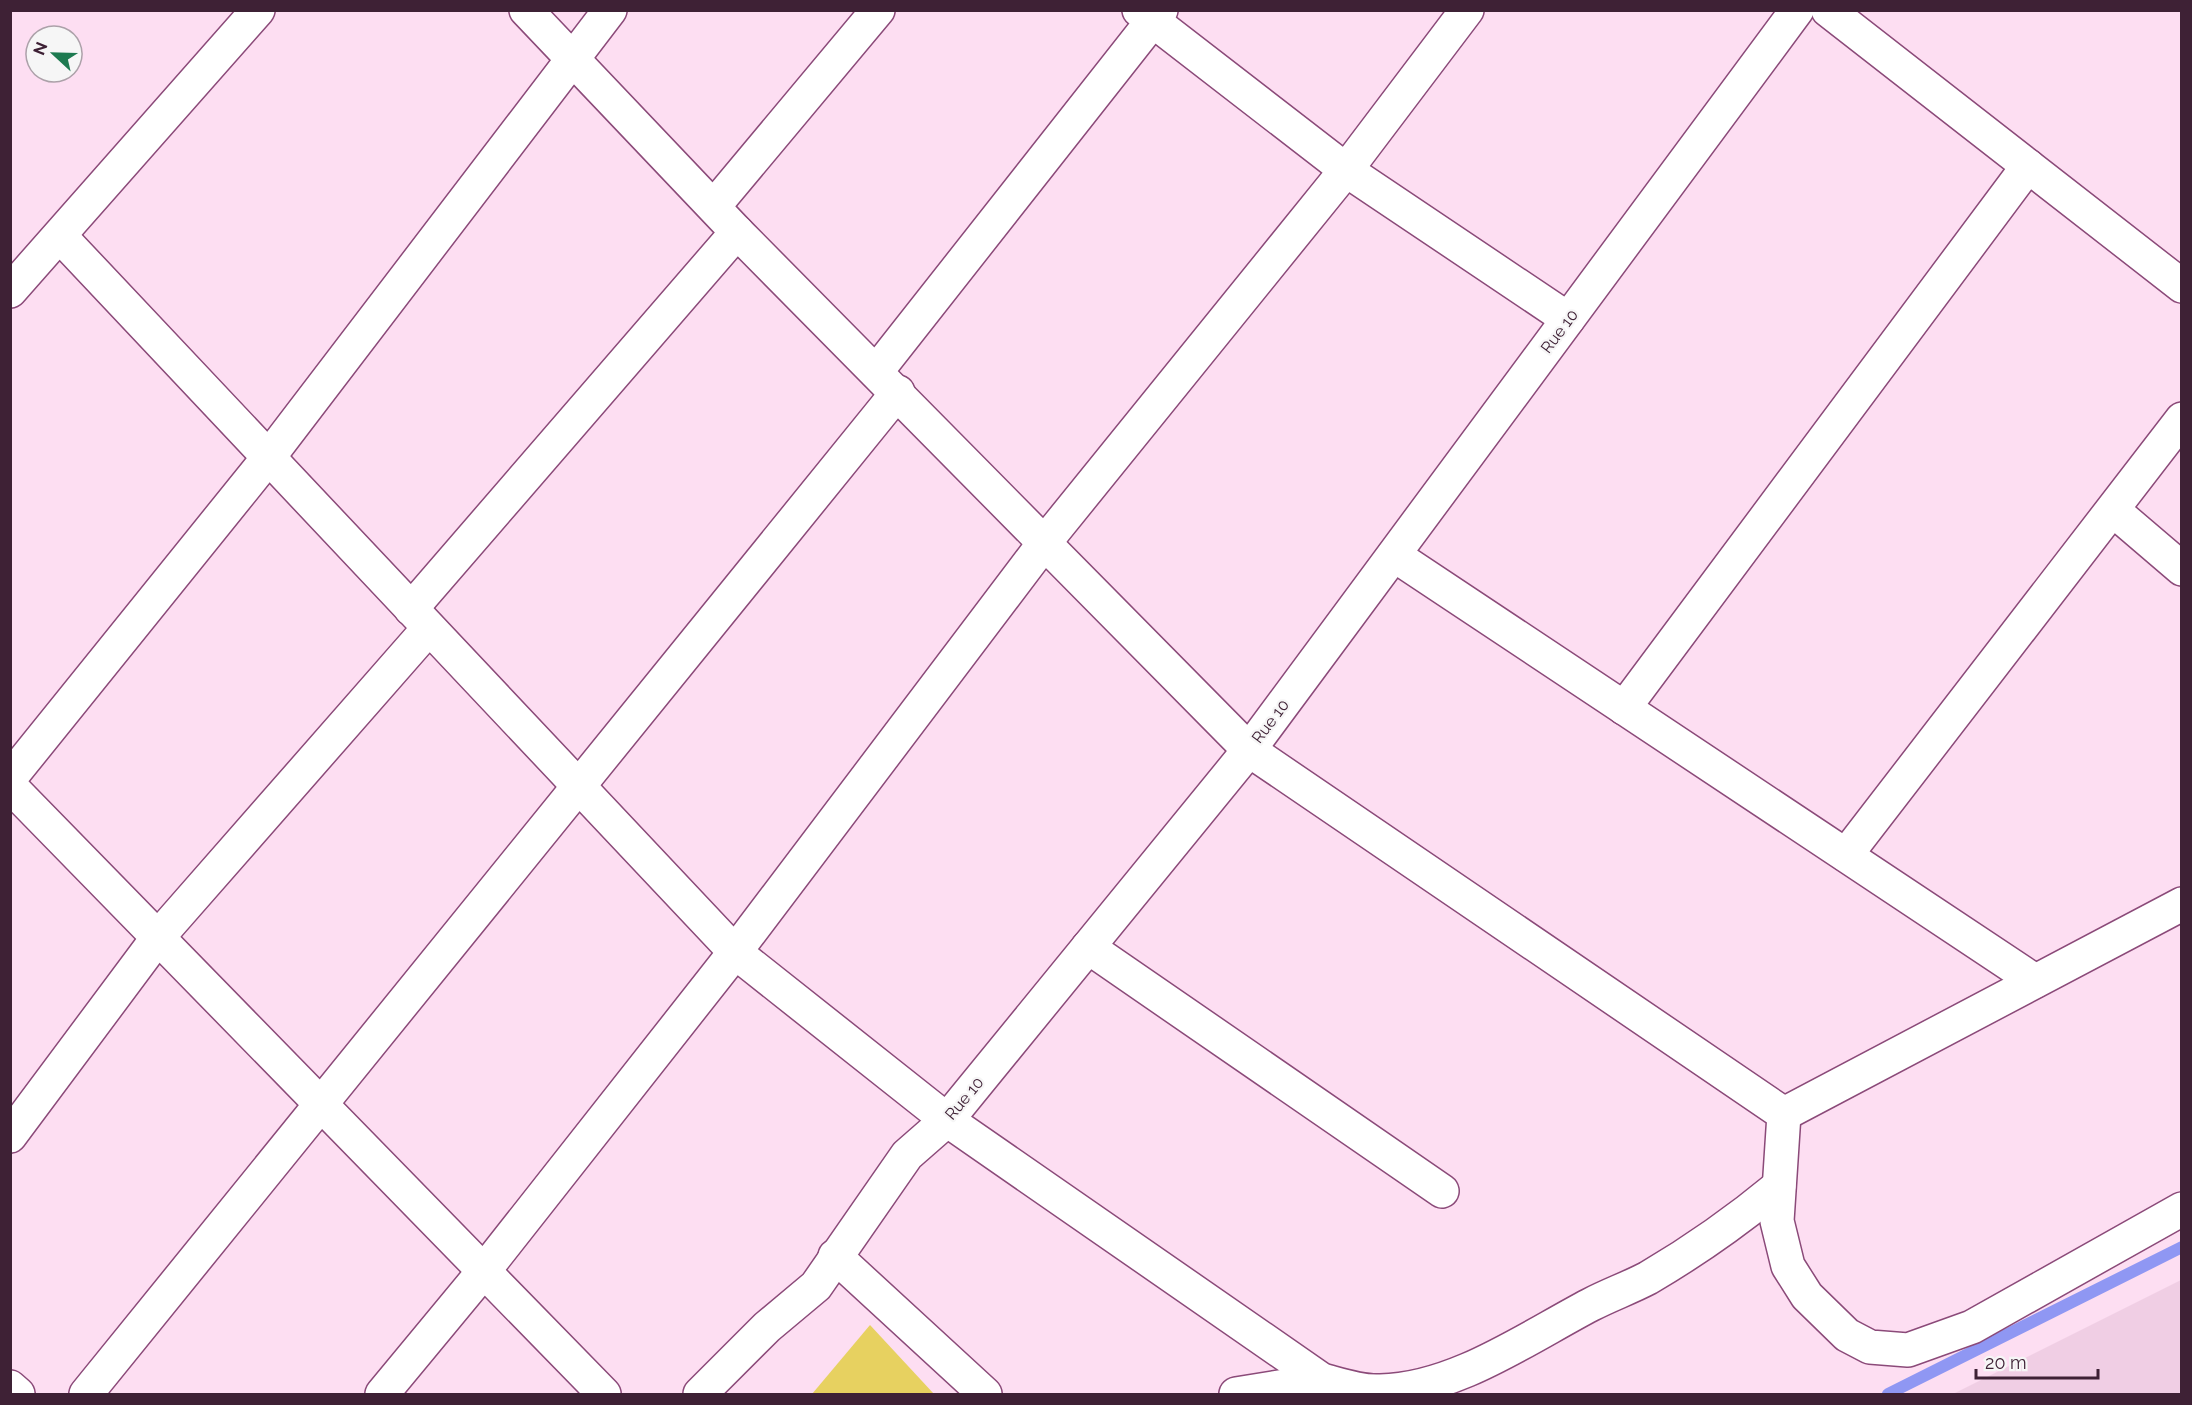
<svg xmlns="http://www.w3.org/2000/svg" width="2192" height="1405" font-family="Raleway,sans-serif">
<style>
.built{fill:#f0cee4}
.green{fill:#e7d160}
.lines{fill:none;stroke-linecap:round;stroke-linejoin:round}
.stream{stroke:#8f97f3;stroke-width:12}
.minor-casing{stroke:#8b4a79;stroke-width:36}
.minor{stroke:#fff;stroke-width:33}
.labels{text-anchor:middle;stroke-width:4.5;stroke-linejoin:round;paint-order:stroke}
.street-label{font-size:16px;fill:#3e2135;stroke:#f6f6f6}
</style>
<rect width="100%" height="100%" fill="#fddef2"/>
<polygon class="built" points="2181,1280 2181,1394 1953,1394"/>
<polygon class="green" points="870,1325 934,1394 812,1394"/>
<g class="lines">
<polyline class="stream" points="1888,1394 2182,1247"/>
<defs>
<g id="minor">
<polyline points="526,10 737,232 1249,750 1784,1114 1777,1221 1788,1266 1807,1296 1847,1335 1870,1347 1908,1350 1972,1327 2182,1209"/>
<polyline points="1139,10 1346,170 1568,319"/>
<polyline points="1828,10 2182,286"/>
<polyline points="715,205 878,10"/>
<path d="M60,236L735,952L947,1120L1322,1380C1341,1385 1361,1392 1380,1391C1454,1390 1527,1338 1590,1305C1609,1295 1629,1288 1648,1278C1694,1251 1738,1220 1779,1186"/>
<polyline points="10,291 258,10"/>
<polyline points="876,372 1161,10"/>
<polyline points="2113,510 2182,569"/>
<polyline points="1394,555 2035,981"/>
<polyline points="411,609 737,232"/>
<polyline points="1624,708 2028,166"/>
<polyline points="10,778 268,458 610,10"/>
<polyline points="10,786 604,1394"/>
<polyline points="1846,855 2182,419"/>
<polyline points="1088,947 1442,1191"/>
<polyline points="1784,1114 2182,904"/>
<polyline points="10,1136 159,936 429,628"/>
<polyline points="835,1256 985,1394"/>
<polyline points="10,1387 18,1394"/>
<polyline points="86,1394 898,392"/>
<polyline points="382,1394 483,1272 735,952 1045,542 1346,170 1467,10"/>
<polyline points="700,1394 767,1327 816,1286 907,1155 947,1120 1249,750 1797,10"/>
<polyline points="1236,1394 1322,1380"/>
</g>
</defs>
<use href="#minor" class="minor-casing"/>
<use href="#minor" class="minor"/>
</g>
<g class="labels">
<g class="street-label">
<text transform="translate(1559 331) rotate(-53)" y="6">Rue 10</text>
<text transform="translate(1270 721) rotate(-53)" y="6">Rue 10</text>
<text transform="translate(964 1098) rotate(-50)" y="6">Rue 10</text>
</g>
</g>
<rect width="2192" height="1405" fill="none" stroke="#3e2135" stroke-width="24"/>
<g transform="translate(54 54) rotate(292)"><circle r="28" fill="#f6f6f6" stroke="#aca1a9" stroke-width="1.5"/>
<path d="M0-4.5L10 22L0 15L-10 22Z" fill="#1d7a50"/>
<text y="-9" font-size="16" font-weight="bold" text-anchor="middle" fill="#3e2135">N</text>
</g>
<path d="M1976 1369v9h122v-9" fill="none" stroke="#3e2135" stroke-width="3"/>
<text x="1985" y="1369" font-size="18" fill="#3e2135" stroke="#f6f6f6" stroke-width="4.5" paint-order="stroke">20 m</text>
</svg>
